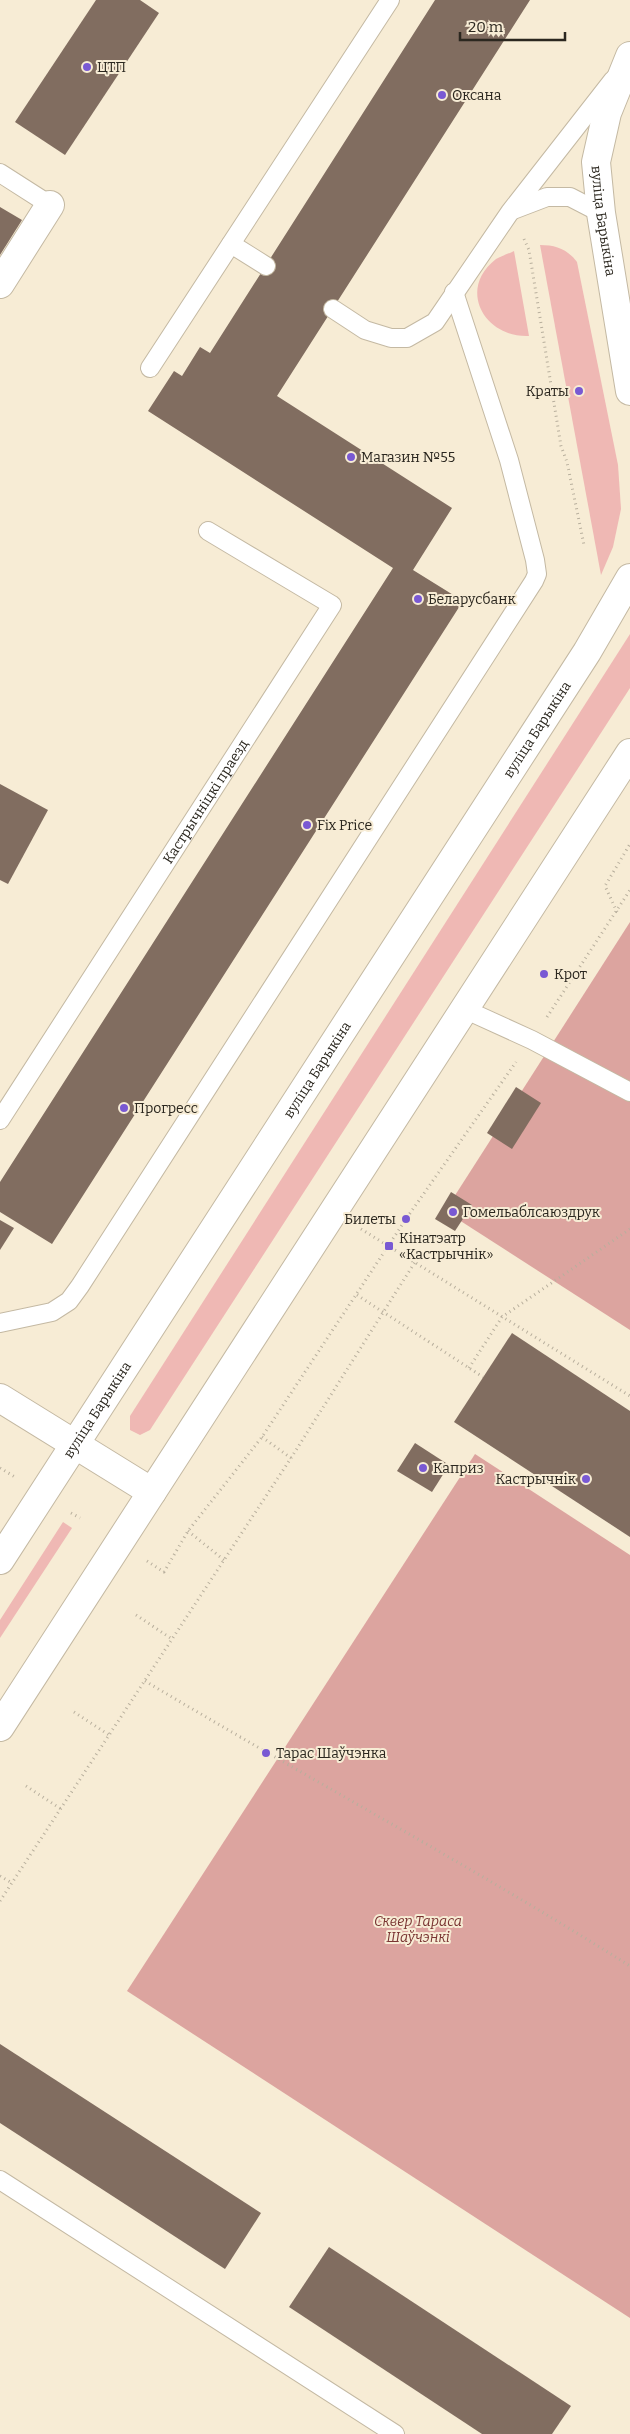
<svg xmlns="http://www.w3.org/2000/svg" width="630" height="2434" font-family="Bitter,serif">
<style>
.green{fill:#efb8b4}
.forest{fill:#dca49f}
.building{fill:#816d60}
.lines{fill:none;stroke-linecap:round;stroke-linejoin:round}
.service-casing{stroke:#c4b9a3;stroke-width:20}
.minor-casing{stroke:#c4b9a3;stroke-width:30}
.primary-casing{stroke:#c4b9a3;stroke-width:30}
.path{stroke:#b8af9d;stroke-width:3;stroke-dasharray:1 4;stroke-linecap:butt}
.service{stroke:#fff;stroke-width:18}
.minor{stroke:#fff;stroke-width:28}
.primary{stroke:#fff;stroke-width:28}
.poi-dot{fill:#7959d3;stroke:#f7ecd5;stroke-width:2}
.labels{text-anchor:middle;stroke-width:4;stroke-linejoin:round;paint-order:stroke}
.poi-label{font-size:14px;fill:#2b271f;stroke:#f7ecd5;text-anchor:start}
.street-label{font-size:14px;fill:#2b271f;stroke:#f7ecd5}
.park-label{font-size:14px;font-style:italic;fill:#793432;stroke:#f7ecd5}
</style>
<rect width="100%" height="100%" fill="#f7ecd5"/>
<g class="green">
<path d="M540,245C556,245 567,249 577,262L618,465L621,509L613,547L601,575Z"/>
<path d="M514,251L529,336C484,338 457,289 496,259C501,256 508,254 514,251Z"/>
<polygon points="630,634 630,688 150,1430 140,1435 130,1430 130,1416"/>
<polygon points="63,1522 72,1528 0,1638 0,1620"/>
</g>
<g class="forest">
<polygon points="630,922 630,1330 445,1211"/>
<polygon points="475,1454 630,1555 630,2318 127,1991"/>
</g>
<g class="building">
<polygon points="96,0 140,0 159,13 65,155 15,122"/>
<polygon points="435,0 530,0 277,396 452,508 413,570 463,601 52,1244 0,1212 0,1182 393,568 148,411 174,371 182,376 200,347 210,353"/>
<polygon points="0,207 22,220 0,255"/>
<polygon points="0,784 48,810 8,884 0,880"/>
<polygon points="516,1087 541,1103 512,1149 487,1133"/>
<polygon points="451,1192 472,1205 455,1231 435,1219"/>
<polygon points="0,1220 14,1228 0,1250"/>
<polygon points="512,1333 630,1411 630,1537 454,1422"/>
<polygon points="415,1443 449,1465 432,1492 397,1471"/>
<polygon points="0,2044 261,2213 225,2269 0,2123"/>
<polygon points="329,2247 571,2406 552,2434 482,2434 289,2307"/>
</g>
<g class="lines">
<defs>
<g id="service">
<polyline points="0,173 50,205"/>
<polyline points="513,210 547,197 570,197 601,213"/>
<polyline points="231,244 266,266"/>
<polyline points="333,309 365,330 391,338 407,338 435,322 510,212 613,80"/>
<polyline points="150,368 390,0"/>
<polyline points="464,1009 532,1040 630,1092"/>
<path id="s1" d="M0,1120L332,605L208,531"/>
<polyline points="0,1323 52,1312 69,1301 80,1286 534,581 537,574 535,560 509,460 454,292"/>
<polyline points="0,2180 395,2434"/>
</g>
<g id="minor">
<polyline points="0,284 50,205"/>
<polyline points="0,1398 152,1492"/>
</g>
<g id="primary">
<path id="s2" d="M630,56L607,113L596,162L601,213L630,391"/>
<path id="s3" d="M0,1560L587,652L630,578"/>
<polyline points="0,1727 630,753"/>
</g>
</defs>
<use href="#service" class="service-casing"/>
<use href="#minor" class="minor-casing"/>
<use href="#primary" class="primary-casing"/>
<g class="path">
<polyline points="524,239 529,250 561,446 567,462 584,545"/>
<polyline points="617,912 605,886 630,844"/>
<polyline points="547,1017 630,890"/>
<polyline points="361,1229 630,1396"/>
<polyline points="357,1295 483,1377"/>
<polyline points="469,1368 502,1317 630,1229"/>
<polyline points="262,1437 291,1458"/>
<polyline points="0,1468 15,1477"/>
<polyline points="71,1513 80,1518"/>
<polyline points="188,1531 224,1560"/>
<polyline points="147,1561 164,1572 188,1531 262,1437 406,1219 516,1062"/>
<polyline points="136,1615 172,1639"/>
<path d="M145,1681C306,1777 471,1866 630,1966"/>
<polyline points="74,1712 109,1735"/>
<polyline points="26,1786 61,1809"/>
<polyline points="0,1876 12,1883"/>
<polyline points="0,1901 291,1458 415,1262"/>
</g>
<use href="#service" class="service"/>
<use href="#minor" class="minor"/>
<use href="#primary" class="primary"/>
</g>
<g class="poi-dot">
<circle cx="87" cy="67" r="5"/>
<circle cx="442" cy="95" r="5"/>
<circle cx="579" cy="391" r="5"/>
<circle cx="351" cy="457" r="5"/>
<circle cx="418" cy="599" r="5"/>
<circle cx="307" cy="825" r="5"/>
<circle cx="544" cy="974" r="5"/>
<circle cx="124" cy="1108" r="5"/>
<circle cx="453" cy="1212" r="5"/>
<circle cx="406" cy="1219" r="5"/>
<rect x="384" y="1241" width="10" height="10" rx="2.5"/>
<circle cx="423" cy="1468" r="5"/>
<circle cx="586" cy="1479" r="5"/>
<circle cx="266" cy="1753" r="5"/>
</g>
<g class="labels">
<g class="poi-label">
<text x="97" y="72">ЦТП</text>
<text x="452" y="100">Оксана</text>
<text x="569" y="396" text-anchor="end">Краты</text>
<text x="361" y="462">Магазин №55</text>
<text x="428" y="604">Беларусбанк</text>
<text x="317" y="830">Fix Price</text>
<text x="554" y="979">Крот</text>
<text x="134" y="1113">Прогресс</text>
<text x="463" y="1217">Гомельаблсаюздрук</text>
<text x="396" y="1224" text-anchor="end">Билеты</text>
<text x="399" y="1243">Кінатэатр<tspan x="399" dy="16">«Кастрычнік»</tspan></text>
<text x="433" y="1473">Каприз</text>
<text x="576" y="1484" text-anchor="end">Кастрычнік</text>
<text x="276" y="1758">Тарас Шаўчэнка</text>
</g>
<g class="street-label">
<text dy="5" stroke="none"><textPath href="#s2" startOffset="171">вуліца Барыкіна</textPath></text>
<text dy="5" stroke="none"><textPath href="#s3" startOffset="989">вуліца Барыкіна</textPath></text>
<text dy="5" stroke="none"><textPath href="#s1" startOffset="379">Кастрычніцкі праезд</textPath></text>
<text dy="5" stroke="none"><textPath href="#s3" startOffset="584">вуліца Барыкіна</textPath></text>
<text dy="5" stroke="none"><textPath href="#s3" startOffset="179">вуліца Барыкіна</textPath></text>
</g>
<g class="park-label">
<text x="418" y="1926">Сквер Тараса<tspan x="418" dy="16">Шаўчэнкі</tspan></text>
</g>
</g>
<path d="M460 32v8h105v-8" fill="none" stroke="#2b271f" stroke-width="2.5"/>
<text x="468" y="32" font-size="15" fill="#2b271f" stroke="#f7ecd5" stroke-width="4" paint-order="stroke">20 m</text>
</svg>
